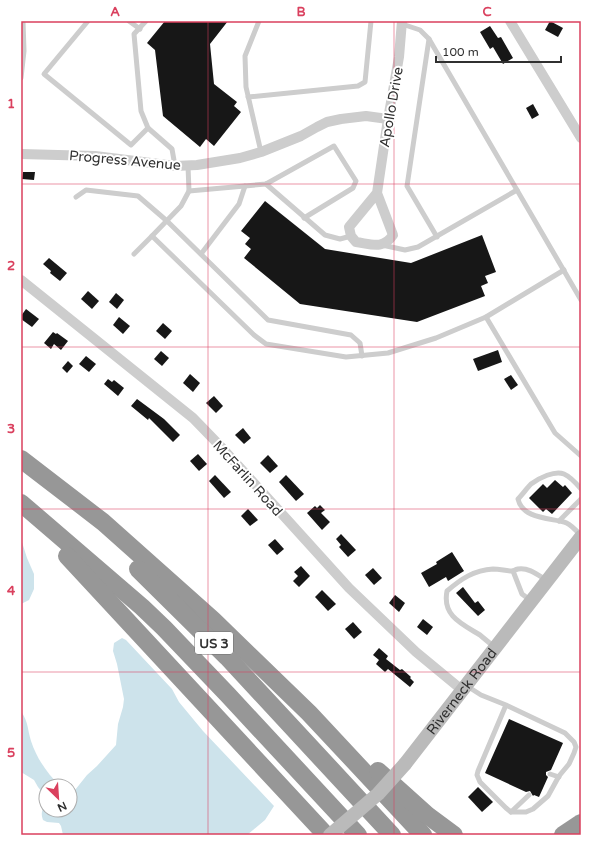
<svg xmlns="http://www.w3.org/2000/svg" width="602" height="856" font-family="'Varela Round',sans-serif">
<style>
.water{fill:#cde3eb}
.building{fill:#171717}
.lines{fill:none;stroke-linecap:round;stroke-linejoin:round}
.lane{stroke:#cdcdcd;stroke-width:5}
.street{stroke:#cdcdcd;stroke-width:10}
.secondary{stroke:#bababa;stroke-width:14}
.highway{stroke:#979797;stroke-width:18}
.secondary-bridge{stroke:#bababa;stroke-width:14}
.grid{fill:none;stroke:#da405e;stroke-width:1;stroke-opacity:0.55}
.labels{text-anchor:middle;stroke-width:4;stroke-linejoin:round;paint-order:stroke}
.shield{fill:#fff;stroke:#6e6e6e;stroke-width:1}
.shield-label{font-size:13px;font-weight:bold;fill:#303030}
.street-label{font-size:14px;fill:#303030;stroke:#fff}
.neatline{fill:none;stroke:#da405e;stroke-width:1.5}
.grid-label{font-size:13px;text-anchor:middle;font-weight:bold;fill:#da405e}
</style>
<rect width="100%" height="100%" fill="#fff"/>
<g class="water">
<polygon points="21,539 27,558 34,574 34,589 29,600 21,604"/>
<path d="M122,638L126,640L172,689L179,702L203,731L274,806L265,820L247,835H63L61,826L59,823L47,822L43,820C41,814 41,810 46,806V810H70V792L75,790L87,775L97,766L116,745L118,724L123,707L124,699L117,664L113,651L114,643Z"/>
<path d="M21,711C29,724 27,728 31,741C37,759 47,773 60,786H46V797L38,787L34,780L21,772Z"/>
</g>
<g class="building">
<polygon points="165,21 228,21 210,44 214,84 237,102 234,106 241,112 214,146 206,139 200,147 163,116 155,50 147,43"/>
<polygon points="550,21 563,28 558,37 545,30"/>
<polygon points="490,26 498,38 501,37 513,58 503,64 493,47 490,49 480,32"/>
<polygon points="533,104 539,115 532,119 526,108"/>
<polygon points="23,172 35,172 34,180 22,179"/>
<polygon points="265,201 325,249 411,263 482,235 496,272 485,276 488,283 481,286 485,296 417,322 300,304 244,258 251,249 245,244 250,238 241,231"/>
<polygon points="49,258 67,273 60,281 50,273 51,271 43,264"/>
<polygon points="88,291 99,301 92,309 81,299"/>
<polygon points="116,293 124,300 117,309 109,302"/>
<polygon points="26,309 39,319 32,327 21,319 21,316"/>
<polygon points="119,317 130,326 123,334 113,325"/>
<polygon points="163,323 172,331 165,339 156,331"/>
<polygon points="53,332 56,334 57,333 68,341 61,350 54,344 51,349 44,343"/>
<polygon points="498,350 502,362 478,371 473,359"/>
<polygon points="161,351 169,358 162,366 154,359"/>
<polygon points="86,356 96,364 89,372 79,364"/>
<polygon points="68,361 73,366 67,373 62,368"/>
<polygon points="190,374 200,383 193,392 183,383"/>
<polygon points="511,375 518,385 511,390 504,379"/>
<polygon points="108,379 112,382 114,380 124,388 118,396 104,384"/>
<polygon points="214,396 223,406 216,413 206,403"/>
<polygon points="137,399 164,419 180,435 173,442 149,418 148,420 131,406"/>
<polygon points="243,428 251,438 244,444 235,435"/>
<polygon points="198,454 207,464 199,471 190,461"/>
<polygon points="268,455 278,466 270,473 260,463"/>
<polygon points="215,475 231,492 224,498 209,481"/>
<polygon points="286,475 304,494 296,501 279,482"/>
<polygon points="555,480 563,487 565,485 572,493 552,514 546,509 543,512 529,498 543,484 547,488"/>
<polygon points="320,505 325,510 321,513 330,522 322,530 307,513 315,506 317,508"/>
<polygon points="248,509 258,520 250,526 241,516"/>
<polygon points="341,534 356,550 348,557 339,547 341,545 336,539"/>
<polygon points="275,539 284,549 277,555 268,545"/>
<polygon points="452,552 464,571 448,581 446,577 429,587 421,573 437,564 436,562"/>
<polygon points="301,566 310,576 299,587 293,581 298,576 294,572"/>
<polygon points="373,568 382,578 374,585 365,575"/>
<polygon points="463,587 475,603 478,601 485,610 478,616 456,593"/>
<polygon points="322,590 336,604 328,611 315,597"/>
<polygon points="395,595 405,603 399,612 389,603"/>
<polygon points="423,619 433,627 427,635 417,627"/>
<polygon points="353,622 362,632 354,639 345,629"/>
<polygon points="379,648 388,656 386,659 400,670 402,669 411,677 410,678 414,682 410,687 388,669 385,672 376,664 379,660 373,655"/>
<polygon points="509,719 563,743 551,770 546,772 546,775 548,777 539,797 534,795 533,796 530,791 526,792 485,773"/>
<polygon points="478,787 493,802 482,812 468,797"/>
</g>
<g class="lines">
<g class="lane">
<polyline points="88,21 44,74 131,145 148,128 172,149 175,166"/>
<polyline points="129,21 140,29"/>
<polyline points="146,21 134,34 141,111 148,128"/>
<polyline points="259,21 245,56 246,87 261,152"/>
<polyline points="402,24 420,30 429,39 581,300"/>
<polyline points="429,39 407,186 437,237"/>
<polyline points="21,78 24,51 23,21"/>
<polyline points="248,97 358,86 365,82 371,21"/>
<polyline points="188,166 189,191 181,206 152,236 254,335 266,344 346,357 388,353 436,338 486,317 555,433 581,456"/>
<polyline points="266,184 325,235 340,239 351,236"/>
<polyline points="189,191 266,184 334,146 356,181 353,188 304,218"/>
<polyline points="76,197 86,190 138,196 167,221 268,320 351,335 360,343 362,356"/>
<polyline points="382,245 405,250 418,247 517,190"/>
<polyline points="134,254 152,236"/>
<polyline points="201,254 239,204 245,186"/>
<polyline points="486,317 564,270"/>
<path d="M581,489C576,483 571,477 564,474C555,470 539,478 531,484C527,488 523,494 518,499C522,518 548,518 564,522C570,523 576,531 581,535"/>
<polyline points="559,521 581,499"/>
<polyline points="513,571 522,594 530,600"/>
<path d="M495,647C489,643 485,639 480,635C462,624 442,616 447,591C461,579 474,570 493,569C500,569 506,571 512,571C516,570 514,570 518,569C528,567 538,575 546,580"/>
<polyline points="467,686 481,695 506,705 565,733 574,742 576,747 574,753 569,764 559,776 548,796 533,809 526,812 511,812 506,808 480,782 477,775 478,771 506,705"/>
<polyline points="550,774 559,777"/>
<polyline points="511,812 529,795"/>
</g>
<g class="street">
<polyline points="510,21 581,138"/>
<polyline points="21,154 95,156 175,166 197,165 240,158 261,152 301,136 317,127 327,122 341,119 366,116 388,119"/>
<path d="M377,193L349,227L351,236L356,242C371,244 383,250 393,235L377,193L388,119L399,57L402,21"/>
<polyline points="21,280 193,418 224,450 349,588 416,652 462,690"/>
</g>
<path class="secondary" id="s1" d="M405,764L581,537"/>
<g class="highway">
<polyline points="21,459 103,522 213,620 309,713 423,835"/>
<polyline points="21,503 142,607 164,628 228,695 358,835"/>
<polyline points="67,556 326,835"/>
<polyline points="138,569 227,657 392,835"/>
<polyline points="378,771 427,815 454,835"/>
<polyline points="563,835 581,823"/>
</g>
<polyline class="secondary-bridge" points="330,835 378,794 405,764"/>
</g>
<path class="grid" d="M208,21V835M394,21V835M21,184H581M21,347H581M21,509H581M21,672H581"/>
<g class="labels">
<rect class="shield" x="195" y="632" width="38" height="22" rx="3"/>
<g class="shield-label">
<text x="214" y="648">US 3</text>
</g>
<g class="street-label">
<text transform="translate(391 107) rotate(-80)" y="5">Apollo Drive</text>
<text transform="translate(125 160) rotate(5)" y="5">Progress Avenue</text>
<text transform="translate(248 478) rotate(48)" y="5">McFarlin Road</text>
<text dy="5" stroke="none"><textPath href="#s1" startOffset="92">Riverneck Road</textPath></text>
</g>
</g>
<rect width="602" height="856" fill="none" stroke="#ffffff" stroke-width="44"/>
<g transform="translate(58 798) rotate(155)"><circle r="19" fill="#ffffff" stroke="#acacac"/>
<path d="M0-3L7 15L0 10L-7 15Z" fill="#da405e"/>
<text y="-6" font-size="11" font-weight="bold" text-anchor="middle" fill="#303030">N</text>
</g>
<path d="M436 56v6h125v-6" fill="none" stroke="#303030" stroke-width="2"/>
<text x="442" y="56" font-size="12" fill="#303030" stroke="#ffffff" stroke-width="3" paint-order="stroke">100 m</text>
<rect x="22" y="22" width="558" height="812" class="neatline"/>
<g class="grid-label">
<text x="115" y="16">A</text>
<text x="301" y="16">B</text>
<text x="487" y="16">C</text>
<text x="11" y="108">1</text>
<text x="11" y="270">2</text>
<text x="11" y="433">3</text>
<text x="11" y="595">4</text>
<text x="11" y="757">5</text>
</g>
</svg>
